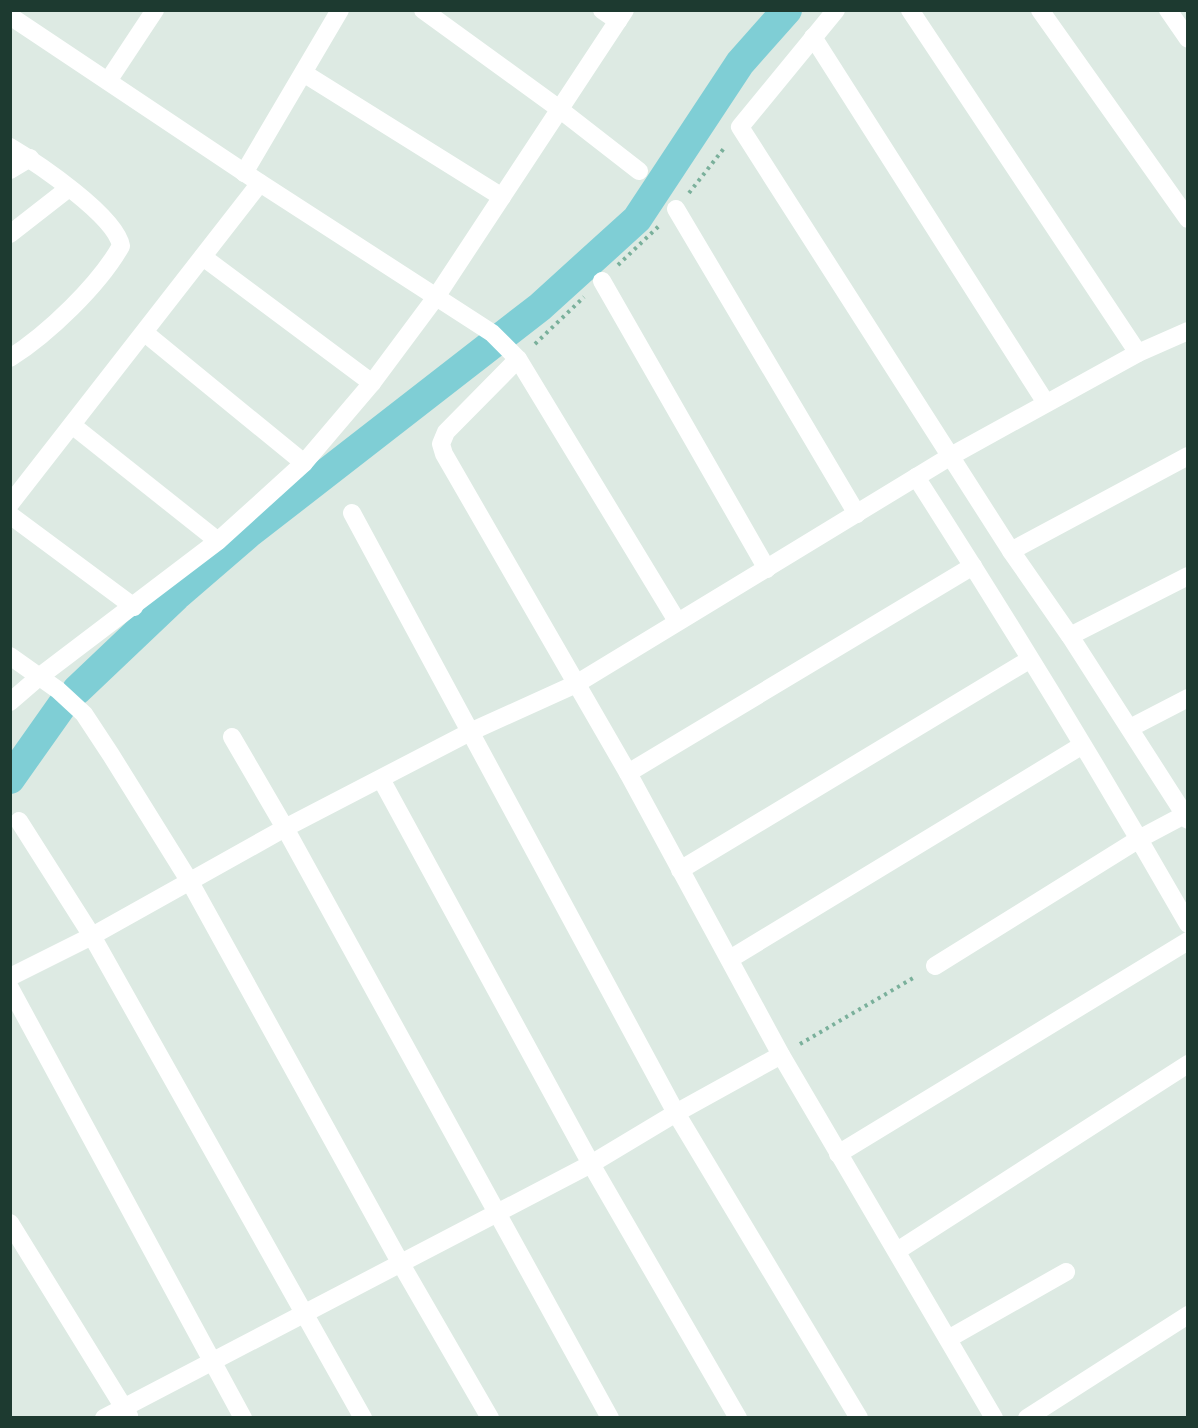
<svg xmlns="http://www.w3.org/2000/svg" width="1198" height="1428" font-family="'Varela Round',sans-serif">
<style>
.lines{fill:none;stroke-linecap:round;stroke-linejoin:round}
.canal{stroke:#7fced5;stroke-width:30}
.path{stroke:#7ab09b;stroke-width:4;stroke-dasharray:3 4.5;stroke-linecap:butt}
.street{stroke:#fff;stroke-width:18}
</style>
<rect width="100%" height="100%" fill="#ddeae3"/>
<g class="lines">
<g class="canal">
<polyline points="77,690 176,596 249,533 540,307 637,219 740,63 787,10"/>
<polyline points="10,779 63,704"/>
</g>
<g class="path">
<polyline points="689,193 725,147"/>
<polyline points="618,265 660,225"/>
<polyline points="535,344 584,297"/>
<polyline points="800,1044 915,977"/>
</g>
<g class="street">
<polyline points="423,10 558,108 639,171"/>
<polyline points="602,10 618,21"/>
<polyline points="836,10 740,127 1011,551 1070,636 1188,820"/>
<polyline points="910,10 1138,353"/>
<polyline points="1040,10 1188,219"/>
<polyline points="1168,10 1188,39"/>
<polyline points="10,16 260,183 492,333 518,359 677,621"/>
<polyline points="813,37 1046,403"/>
<polyline points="305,74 502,197"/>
<polyline points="108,81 155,10"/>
<path d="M10,147C37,163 116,216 121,246C99,285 48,334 10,358"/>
<polyline points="10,170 30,158"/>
<polyline points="244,173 340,10"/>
<polyline points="676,209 857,514"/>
<polyline points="10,234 69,188"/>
<polyline points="203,257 372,383"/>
<polyline points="602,281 767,569"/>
<polyline points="145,333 304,463"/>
<polyline points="518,359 446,432 441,444 444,454 628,773 781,1055 994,1418"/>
<polyline points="72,425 218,541"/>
<path d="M916,477C1010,623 1101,772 1188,924"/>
<polyline points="10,504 260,183"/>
<polyline points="352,513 676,1113 859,1418"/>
<polyline points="10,515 134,607"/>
<polyline points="1011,551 1188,456"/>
<polyline points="1070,636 1188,576"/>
<polyline points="10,656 58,690 84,714 111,755 190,882 401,1264 490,1418"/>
<polyline points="10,702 39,677 218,541 304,463 372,383 436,297 625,10"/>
<polyline points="1130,728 1188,698"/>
<polyline points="232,737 285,828 610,1418"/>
<polyline points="628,773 973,566"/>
<polyline points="381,779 591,1164 738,1418"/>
<polyline points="19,821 92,936 363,1418"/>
<polyline points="680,870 1029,660"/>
<polyline points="730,959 1081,746"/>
<polyline points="935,966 1139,839 1188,813"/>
<polyline points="10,977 92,936 285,828 470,732 576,684 951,456 1138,353 1188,331"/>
<polyline points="10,988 243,1418"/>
<polyline points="838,1154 1188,941"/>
<polyline points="10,1223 129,1416"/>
<polyline points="897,1251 1188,1064"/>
<polyline points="948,1339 1066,1272"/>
<polyline points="104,1418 591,1164 676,1113 781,1055"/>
<polyline points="1027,1418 1188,1315"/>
</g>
</g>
<rect width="1198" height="1428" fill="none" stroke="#1d3a30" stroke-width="24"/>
</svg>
